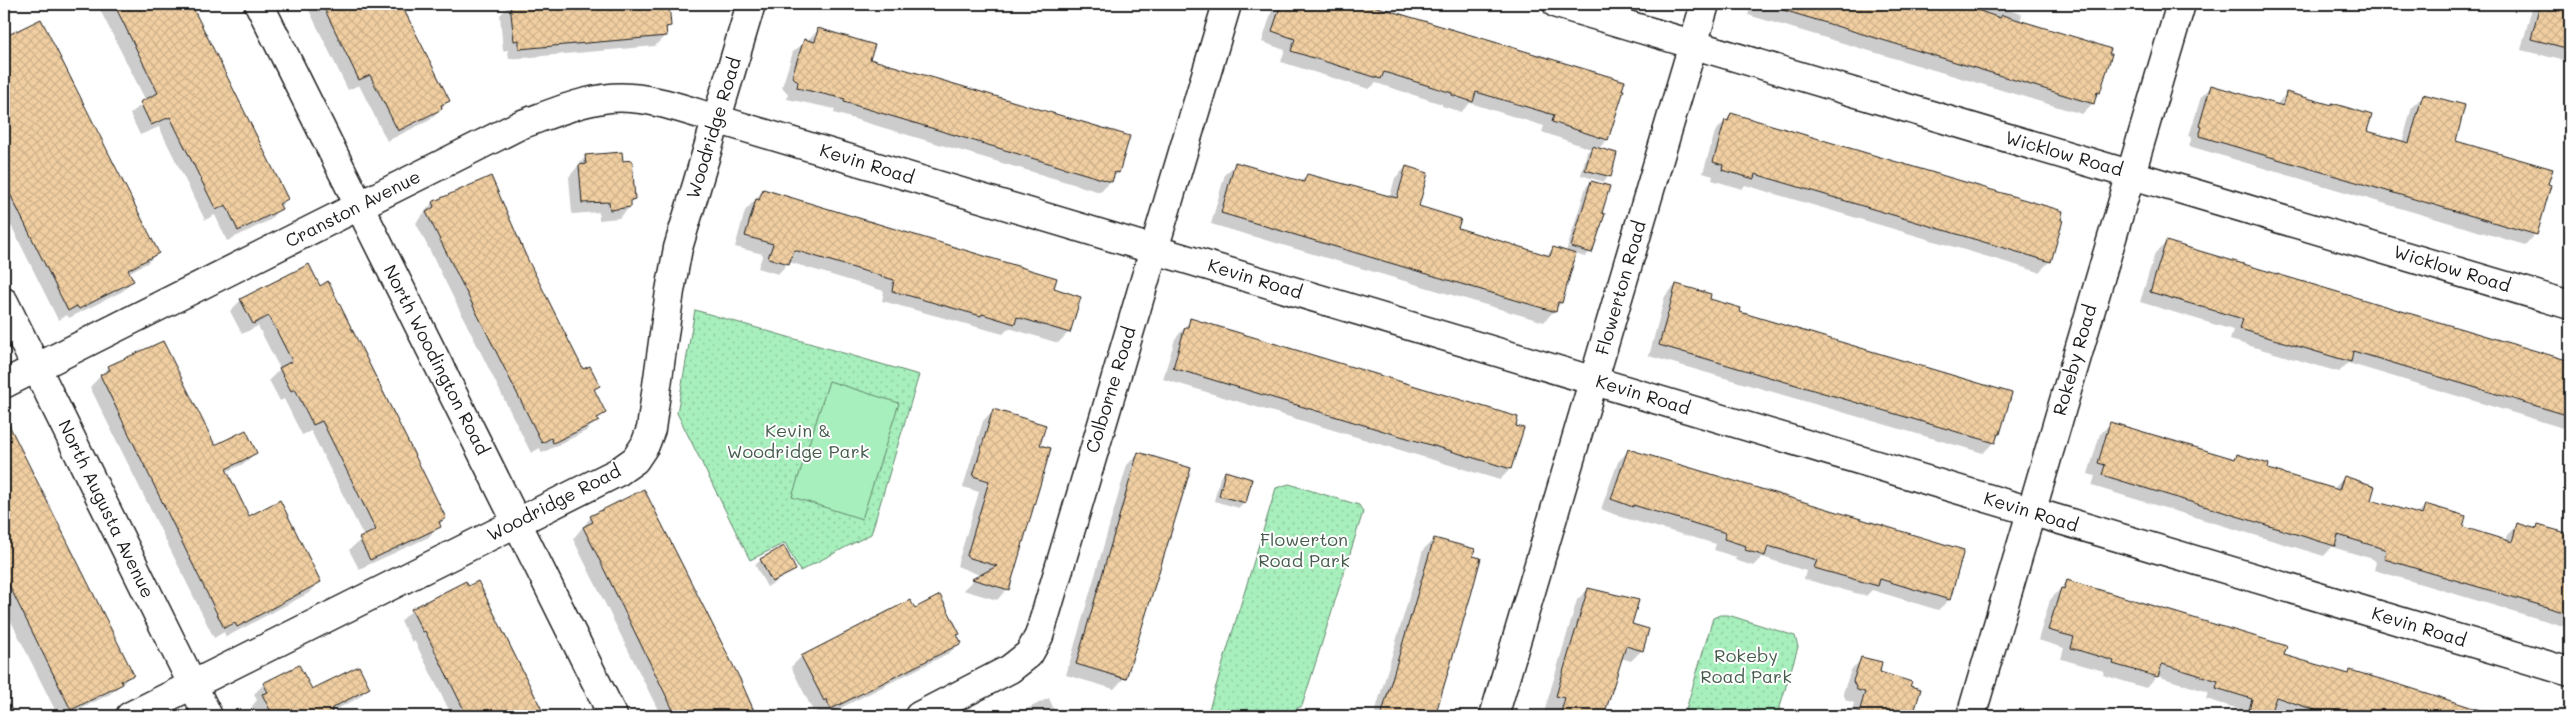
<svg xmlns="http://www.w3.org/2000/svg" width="2574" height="720" font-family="Mali,sans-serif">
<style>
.grass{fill:url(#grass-dots);stroke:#62866c}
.pitch{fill:#a7efbc;stroke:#62866c}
.shadow{fill:#0003}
.building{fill:url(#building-cross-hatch);stroke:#1c1c1c}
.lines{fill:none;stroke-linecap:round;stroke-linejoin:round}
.minor-casing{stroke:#1c1c1c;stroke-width:31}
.tertiary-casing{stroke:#1c1c1c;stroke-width:31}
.minor{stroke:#fff;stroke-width:28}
.tertiary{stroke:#fff;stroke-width:28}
.labels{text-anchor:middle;stroke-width:4;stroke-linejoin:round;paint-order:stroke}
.street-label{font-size:18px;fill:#1c1c1c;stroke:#fff}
.park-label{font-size:18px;fill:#465b4c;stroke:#fff}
</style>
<defs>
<pattern id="grass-dots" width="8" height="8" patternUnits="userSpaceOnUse" patternTransform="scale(1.25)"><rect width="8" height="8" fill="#a7efbc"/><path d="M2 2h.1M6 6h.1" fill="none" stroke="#8fcca1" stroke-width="1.8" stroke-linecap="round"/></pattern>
<pattern id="building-cross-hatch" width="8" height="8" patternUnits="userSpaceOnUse" patternTransform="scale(1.25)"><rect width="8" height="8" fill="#f1cfa2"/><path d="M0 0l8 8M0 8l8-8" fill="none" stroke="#ceb18b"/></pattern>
</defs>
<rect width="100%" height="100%" fill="#fff"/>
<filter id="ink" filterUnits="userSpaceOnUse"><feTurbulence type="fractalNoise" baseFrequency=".02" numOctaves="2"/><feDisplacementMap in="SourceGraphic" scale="10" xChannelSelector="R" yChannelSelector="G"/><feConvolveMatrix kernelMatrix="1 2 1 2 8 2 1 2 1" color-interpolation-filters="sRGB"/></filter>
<g filter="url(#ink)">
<g class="grass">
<polygon points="695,310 919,375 871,534 800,571 785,543 750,560 677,413"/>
<polygon points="1289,484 1359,505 1363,512 1302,706 1282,716 1207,716 1276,488"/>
<polygon points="1720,615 1728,615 1795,636 1798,647 1777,716 1684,716 1713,618"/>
</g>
<polygon class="pitch" points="829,381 899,403 862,519 792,497"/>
<g class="shadow">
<polygon points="97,4 190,4 287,199 270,220 227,241 215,215 205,220 159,127 140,135 130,114 146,101"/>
<polygon points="306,4 400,4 449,101 430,120 387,141 359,85 348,90"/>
<polygon points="511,4 667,4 669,26 666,30 666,35 655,46 509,59 508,50 503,51 500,15"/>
<polygon points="1152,4 1164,4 1161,6"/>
<polygon points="1274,4 1362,4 1623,82 1607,140 1598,149 1609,176 1604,182 1581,175 1587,152 1591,149 1542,132 1544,126 1470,103 1461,112 1442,106 1442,104 1376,83 1369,89 1281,62 1285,50 1262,42"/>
<polygon points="1752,4 1987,4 2022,14 2020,22 2099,92 2093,103 2082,114 1748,15"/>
<polygon points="2538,4 2554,4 2570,8 2570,62 2521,50 2531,11"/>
<polygon points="4,30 157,253 147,263 128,273 132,281 123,291 69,318 67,315 58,320 4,211"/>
<polygon points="819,30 869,60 1118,173 1100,192 834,113 835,109 787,99 788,94 782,87 793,52"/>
<polygon points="2212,86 2276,105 2287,93 2331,106 2333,104 2366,132 2402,143 2412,107 2423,96 2454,142 2535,234 2525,245 2189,146 2192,137 2189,136 2201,97"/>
<polygon points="1732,114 2061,221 2049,262 2039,272 1745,185 1742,189 1712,180 1713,176 1703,173 1715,132"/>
<polygon points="586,156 622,163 634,199 630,203 630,207 619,218 599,220 599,212 572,214 569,177"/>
<polygon points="1236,164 1300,182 1308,175 1390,197 1395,178 1406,167 1417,207 1456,229 1546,256 1553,249 1566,252 1586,187 1591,182 1590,252 1585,257 1575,254 1561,303 1544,322 1211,224 1225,174"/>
<polygon points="763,191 1052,289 1069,332 1058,343 1009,328 1003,334 882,301 884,291 789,262 778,274 758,268 763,254 735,247 745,211"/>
<polygon points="432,203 525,257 583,371 599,386 594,391 604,413 586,431 542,453 540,448 531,453 416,223"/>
<polygon points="2166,243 2570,363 2570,430 2348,363 2339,372 2230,340 2233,330 2140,302 2155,253"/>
<polygon points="308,265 445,518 429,537 359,569 349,550 364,537 311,431 302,435 284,399 280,401 269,380 280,369 258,326 242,334 230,311 241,300"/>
<polygon points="1676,285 1738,313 1994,442 1983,453 1649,356 1665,296"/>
<polygon points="1191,320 1510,469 1500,480 1163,379 1175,339"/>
<polygon points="109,367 214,447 256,452 245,463 226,472 249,518 320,582 309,593 226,637 224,632 214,638 90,387"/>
<polygon points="993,410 1039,445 1007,589 997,600 963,590 973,580 982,576 957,566 979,492 963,487 983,421"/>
<polygon points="6,422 132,675 110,694 66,716 58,716 4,607 4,424"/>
<polygon points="2111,423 2232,460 2237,455 2266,470 2333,490 2344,477 2369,501 2416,515 2425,506 2461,528 2505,541 2507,535 2518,524 2550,554 2570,560 2570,628 2374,570 2376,562 2373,559 2332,547 2324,556 2092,486 2095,476 2088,474 2100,434"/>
<polygon points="1628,451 1949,600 1938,610 1872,590 1866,596 1804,579 1806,571 1762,557 1753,566 1735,560 1736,557 1714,550 1716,544 1621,517 1601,509 1618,462"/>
<polygon points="1138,454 1124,678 1114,689 1066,675 1127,465"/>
<polygon points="1225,472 1251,480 1244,503 1239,508 1214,501 1220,477"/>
<polygon points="591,517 740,681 758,716 661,716 573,539"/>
<polygon points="1434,539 1480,559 1434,716 1374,716 1423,550"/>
<polygon points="761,560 795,570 767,587 755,565"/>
<polygon points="2067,582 2283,656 2347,675 2350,672 2499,716 2290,716 2270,710 2268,716 2240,716 2242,710 2206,699 2208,692 2157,676 2146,688 2103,675 2104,671 2061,659 2064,648 2038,640 2050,600"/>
<polygon points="477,583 544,716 452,716 414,640 412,642 401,621 412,610"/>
<polygon points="1588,589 1630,625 1642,650 1631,661 1621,658 1603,716 1543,716 1577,600"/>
<polygon points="914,610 956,636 960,643 949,653 825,716 819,716 815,709 813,711 791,667 801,657"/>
<polygon points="1862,659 1878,673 1919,690 1912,716 1850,716 1854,703 1846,700 1843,693 1851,670"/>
<polygon points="264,684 311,691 369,688 358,698 330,713 330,716 257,716 252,706 257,700 254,694"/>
<polygon points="4,693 13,710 6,716 4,716"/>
<polygon points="1049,698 1057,716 1013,716"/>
</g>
<g class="building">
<polygon points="114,4 191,4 288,199 279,204 282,209 238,231 226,205 216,210 170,117 151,125 140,102 158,93"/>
<polygon points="322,4 401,4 450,101 441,105 442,109 398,131 370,75 359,80"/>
<polygon points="510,4 669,4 671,26 666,27 667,36 519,49 519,40 514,41"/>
<polygon points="1281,4 1367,4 1625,81 1622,90 1624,90 1608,140 1552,122 1554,115 1476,92 1473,102 1452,95 1452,93 1384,72 1381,79 1291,51 1295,39 1272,31"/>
<polygon points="1780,4 1960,4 2000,18 2002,15 2088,41 2111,49 2109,54 2112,54 2100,93 2097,92 2094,104 1780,9"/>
<polygon points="2540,4 2570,7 2570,49 2531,39"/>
<polygon points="41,19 159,253 128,270 134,281 79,309 77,306 68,311 4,182 4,37"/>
<polygon points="818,28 875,45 870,59 1130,136 1119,173 1115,172 1112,182 844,102 845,99 797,88 798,82 792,76 804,39 815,42"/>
<polygon points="2211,85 2283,106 2286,92 2332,105 2332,103 2372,115 2367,131 2409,143 2423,94 2465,105 2456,141 2553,169 2548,184 2551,185 2537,235 2199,136 2202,127 2199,126"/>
<polygon points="1731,113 2063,211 2061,220 2063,220 2051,262 1755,174 1754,179 1722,170 1723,165 1713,162 1725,120 1728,121"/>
<polygon points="1592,146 1617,153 1611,177 1585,170"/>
<polygon points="622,152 623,161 632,160 635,199 631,200 631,207 610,210 609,202 582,203 579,165 586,164 585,155"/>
<polygon points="1235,162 1304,182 1307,174 1397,198 1406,166 1428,173 1419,206 1461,219 1458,228 1550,256 1553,247 1576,254 1562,303 1558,302 1556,312 1221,213"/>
<polygon points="491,176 526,256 583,369 590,366 600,386 594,389 606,413 597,418 599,421 553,443 551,438 542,443 426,212 434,207 432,202"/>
<polygon points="1591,181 1610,186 1602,213 1605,214 1592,253 1571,247"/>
<polygon points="763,189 1057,278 1054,288 1081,297 1070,333 1017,317 1015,324 982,314 981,316 892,291 894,280 794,250 789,264 768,258 773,244 745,236 756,199 759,200"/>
<polygon points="2166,241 2570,361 2570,416 2353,351 2351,362 2240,329 2243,319 2150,292"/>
<polygon points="309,264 320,286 328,281 446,518 439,522 441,527 370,560 359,538 376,530 350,477 322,421 313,425 295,389 291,391 279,368 292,361 269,316 253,324 240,299"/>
<polygon points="1676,284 1711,294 1710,299 1741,308 1740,312 2012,393 2000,434 1998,434 1995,443 1659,345"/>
<polygon points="1190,318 1518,417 1516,426 1524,428 1511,469 1173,368 1185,327 1188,327"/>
<polygon points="163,341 215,445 246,430 257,453 226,469 249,516 280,500 321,582 237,627 235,623 224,628 100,375 110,370 108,366"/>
<polygon points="993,409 1046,425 1040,445 1051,448 1009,590 972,579 997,566 967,557 967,555 989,481 973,476"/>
<polygon points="4,415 134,675 121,681 123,684 71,710 4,575"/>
<polygon points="2110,422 2235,459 2237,454 2269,464 2268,469 2339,490 2344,476 2375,486 2371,500 2422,515 2425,504 2466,516 2463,527 2512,542 2517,523 2537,529 2538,525 2570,534 2570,614 2384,559 2386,551 2384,549 2338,535 2335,546 2102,475 2105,465 2098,463"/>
<polygon points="1628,449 1964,550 1950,600 1880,579 1878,586 1814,568 1817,560 1768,546 1765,556 1745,550 1746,546 1724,539 1726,533 1633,505 1633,507 1611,499"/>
<polygon points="1138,452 1191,468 1126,679 1076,664"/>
<polygon points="1225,471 1252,479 1246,503 1219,496"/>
<polygon points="644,489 740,679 756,716 676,716 595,551 583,527 593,522 590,516"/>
<polygon points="1434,538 1475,549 1473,556 1481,558 1471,595 1435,716 1381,716"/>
<polygon points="784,546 796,570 772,582 760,559"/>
<polygon points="2067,580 2287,646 2284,655 2349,674 2350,670 2404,686 2483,711 2482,716 2333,716 2276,697 2269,716 2249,710 2252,699 2216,688 2218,681 2162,664 2158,677 2113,664 2114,661 2071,648 2074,637 2048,630 2061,588 2064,589"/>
<polygon points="466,581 468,586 478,581 545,716 467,716 425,631 423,632 411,609"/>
<polygon points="1588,588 1639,600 1632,624 1649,629 1643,651 1626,646 1604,716 1560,716 1565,698 1556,696"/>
<polygon points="940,595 960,634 957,635 962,643 831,709 826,699 824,701 801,656 910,600 915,608"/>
<polygon points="1861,657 1882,662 1880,672 1912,682 1910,686 1921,689 1913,716 1858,716 1865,692 1857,690 1853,681"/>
<polygon points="299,665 312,689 359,666 370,688 332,708 331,716 273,716 262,694 268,692 263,683"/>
</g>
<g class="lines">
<defs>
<g id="minor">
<polyline points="1557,4 2570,305"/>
<polyline points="4,302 208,716"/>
<path d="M4,384L520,125C554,113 594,94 631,98C660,100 689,111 716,119L2570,672"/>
<polyline points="130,716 618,472 635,460 645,445 651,429 670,291 678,248 751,4"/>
<polyline points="919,716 1010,669 1029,654 1039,636 1227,4"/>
<polyline points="1494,716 1705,4"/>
<polyline points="1971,716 2181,4"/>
</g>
<polyline id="tertiary" points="259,4 613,716"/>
</defs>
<use href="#minor" class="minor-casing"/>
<use href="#tertiary" class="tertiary-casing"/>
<use href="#minor" class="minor"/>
<use href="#tertiary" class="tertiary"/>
</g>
</g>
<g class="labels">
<g class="street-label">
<text transform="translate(714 128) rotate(-73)" y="6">Woodridge Road</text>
<text transform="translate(2064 154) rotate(16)" y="6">Wicklow Road</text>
<text transform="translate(867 164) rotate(17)" y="6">Kevin Road</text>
<text transform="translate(353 209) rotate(-27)" y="6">Cranston Avenue</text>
<text transform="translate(2452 269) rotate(17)" y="6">Wicklow Road</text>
<text transform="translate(1255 279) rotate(17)" y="6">Kevin Road</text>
<text transform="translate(1621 288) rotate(-74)" y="6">Flowerton Road</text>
<text transform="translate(436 360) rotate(63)" y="6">North Woodington Road</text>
<text transform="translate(2075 360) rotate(-74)" y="6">Rokeby Road</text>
<text transform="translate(1111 390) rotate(-73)" y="6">Colborne Road</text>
<text transform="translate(1643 395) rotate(17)" y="6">Kevin Road</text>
<text transform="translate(554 503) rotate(-27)" y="6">Woodridge Road</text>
<text transform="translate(106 509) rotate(64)" y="6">North Augusta Avenue</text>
<text transform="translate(2031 512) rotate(17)" y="6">Kevin Road</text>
<text transform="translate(2419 627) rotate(17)" y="6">Kevin Road</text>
</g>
<g class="park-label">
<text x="798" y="437">Kevin &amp;<tspan x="798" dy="21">Woodridge Park</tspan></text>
<text x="1304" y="546">Flowerton<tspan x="1304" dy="21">Road Park</tspan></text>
<text x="1746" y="662">Rokeby<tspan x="1746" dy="21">Road Park</tspan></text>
</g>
</g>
<rect width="2574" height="720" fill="none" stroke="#fff" stroke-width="20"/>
<rect x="10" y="10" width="2554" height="700" fill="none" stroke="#1c1c1c" stroke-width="2" filter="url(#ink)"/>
</svg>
